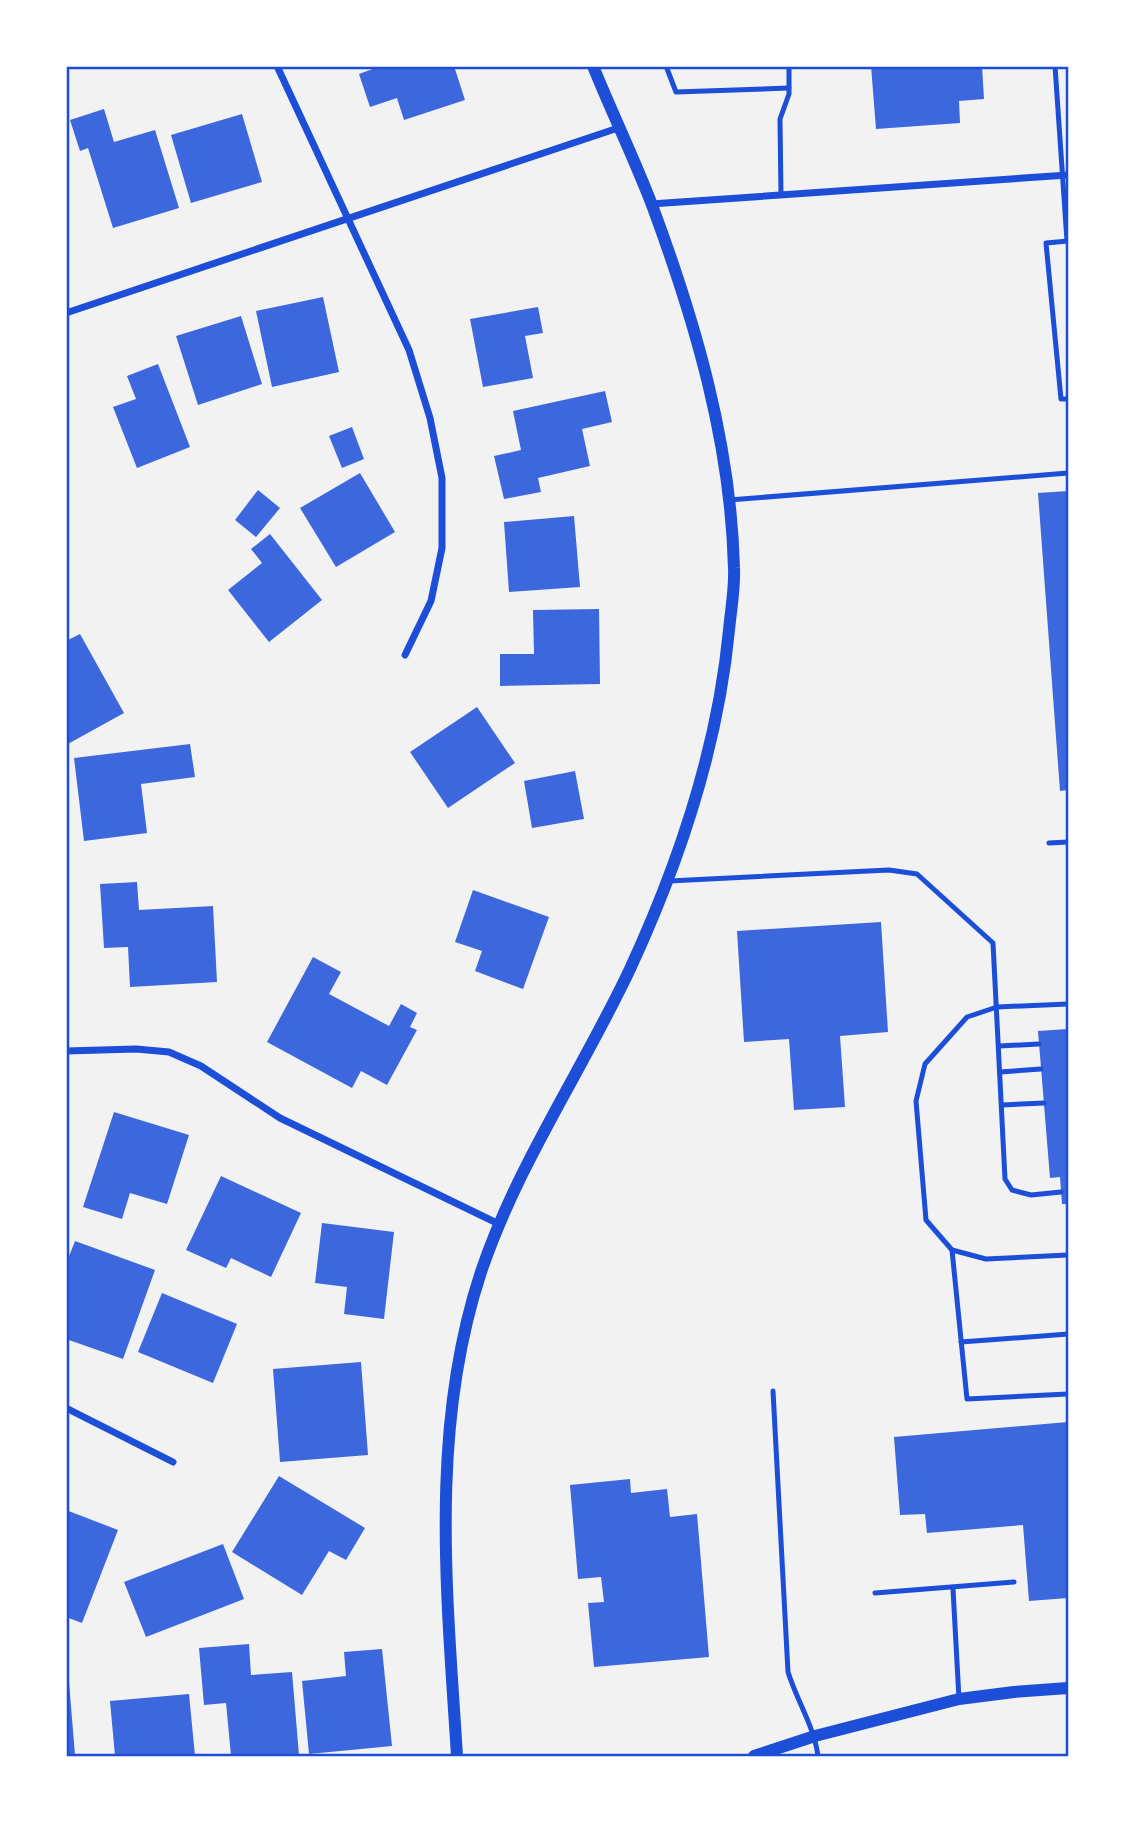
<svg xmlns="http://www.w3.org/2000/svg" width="1135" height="1823" font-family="'Playfair Display',serif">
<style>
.building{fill:#3d67dc}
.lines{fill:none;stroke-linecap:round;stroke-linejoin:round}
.service{stroke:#1d4ed8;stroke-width:5}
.minor{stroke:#1d4ed8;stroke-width:7}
.tertiary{stroke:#1d4ed8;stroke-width:12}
.neatline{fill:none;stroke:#1d4ed8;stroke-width:2.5}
</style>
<rect width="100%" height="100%" fill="#f2f2f2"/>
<g class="building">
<polygon points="381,66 454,66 465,100 404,120 397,98 370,107 359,74"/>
<polygon points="871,66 982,66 984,99 959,101 960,123 876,129"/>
<polygon points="104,109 114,142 155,130 179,208 113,228 88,148 80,151 70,120"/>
<polygon points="242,114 262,182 191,203 171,135"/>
<polygon points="323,297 339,372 272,387 256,311"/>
<polygon points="538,307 543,333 525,336 533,378 483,387 470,319"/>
<polygon points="241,316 262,384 198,405 176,336"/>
<polygon points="158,364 190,447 137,468 113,407 136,399 127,376"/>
<polygon points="605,391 612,422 582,429 590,466 538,478 541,492 504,499 494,456 521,450 513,411"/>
<polygon points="352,427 364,459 342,468 329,436"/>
<polygon points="360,473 395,532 336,567 300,508"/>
<polygon points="258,490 280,508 256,537 235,520"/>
<polygon points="1068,491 1068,790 1060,791 1038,493"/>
<polygon points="574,516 580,587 509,592 504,522"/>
<polygon points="270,534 322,600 269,642 228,590 262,563 251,549"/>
<polygon points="599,609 600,684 500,686 500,654 534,654 533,610"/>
<polygon points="80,634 124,713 66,745 66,641"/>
<polygon points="477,707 515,763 448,808 410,752"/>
<polygon points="190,744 195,777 141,784 147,833 84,841 74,758"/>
<polygon points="575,771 584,819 532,828 524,781"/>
<polygon points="137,882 139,910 213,906 217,982 130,987 128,947 104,948 100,884"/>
<polygon points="473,890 549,917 523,989 475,971 482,951 455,942"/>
<polygon points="881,922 888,1032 840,1036 845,1107 794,1110 789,1039 744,1042 737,931"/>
<polygon points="313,957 341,972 329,994 389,1026 401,1004 417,1013 410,1027 417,1030 387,1085 361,1071 352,1088 267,1042"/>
<polygon points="1068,1029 1068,1204 1062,1204 1060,1177 1050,1178 1038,1031"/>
<polygon points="114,1112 189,1135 167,1204 130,1193 122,1219 83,1207"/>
<polygon points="221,1176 301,1213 271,1277 231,1258 226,1268 186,1250"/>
<polygon points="322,1223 394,1232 384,1319 344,1314 347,1287 315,1283"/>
<polygon points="75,1241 155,1270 123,1359 66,1339 66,1264"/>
<polygon points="162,1293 237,1324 213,1383 138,1352"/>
<polygon points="361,1362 368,1455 280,1462 273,1369"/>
<polygon points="1068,1422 1068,1598 1029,1601 1023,1525 927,1533 925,1514 900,1515 894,1437"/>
<polygon points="279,1476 365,1528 346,1560 329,1551 302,1595 232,1552"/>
<polygon points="630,1479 631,1493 667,1489 670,1517 697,1514 709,1657 594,1667 588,1603 604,1602 601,1577 578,1579 570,1485"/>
<polygon points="66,1510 118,1530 82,1623 66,1617"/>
<polygon points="223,1544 244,1599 146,1637 124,1582"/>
<polygon points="249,1644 251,1675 292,1672 299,1755 231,1756 226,1703 204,1705 199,1648"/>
<polygon points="382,1649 392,1746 309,1754 302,1681 346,1676 344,1652"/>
<polygon points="66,1670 68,1670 75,1755 66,1755"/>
<polygon points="189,1694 195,1756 115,1756 110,1701"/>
</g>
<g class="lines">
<g class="service">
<polyline points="666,66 676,92 789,88"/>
<polyline points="1055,66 1067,241"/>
<polyline points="781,195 780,119 789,94 789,66"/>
<polyline points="1068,241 1046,243 1061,399 1068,399"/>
<polyline points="729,500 1068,473"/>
<polyline points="1049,843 1068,842"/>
<polyline points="669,881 889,870 917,874 993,943 1005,1179 1012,1190 1031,1195 1061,1192"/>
<polyline points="1068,1004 997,1007 967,1017 925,1064 916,1101 926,1220 952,1250 986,1259 1068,1255"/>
<polyline points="999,1046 1039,1044"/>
<polyline points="1000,1072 1041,1069"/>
<polyline points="1002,1105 1044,1103"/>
<polyline points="952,1250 967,1399 1068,1394"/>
<polyline points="961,1342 1068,1334"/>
<path d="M773,1391L788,1672C797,1701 814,1726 818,1756"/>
<polyline points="953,1589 959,1699"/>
<polyline points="875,1593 1014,1582"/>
</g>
<g class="minor">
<polyline points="277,66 409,350 430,418 442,478 442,548 431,601 405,655"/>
<polyline points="651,204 1068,175"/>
<polyline points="66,313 618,128"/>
<polyline points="66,1051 136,1049 169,1052 201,1066 280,1118 501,1225"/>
<polyline points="66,1408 173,1462"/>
</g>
<g class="tertiary">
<path d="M457,1756C447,1594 429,1429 481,1272C517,1165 582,1071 630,969C679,863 718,746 729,630C731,609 735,588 734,568C731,443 695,321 652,205C634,158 612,113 593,66"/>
<polyline points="754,1756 815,1736 959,1699 1014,1692 1068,1688"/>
</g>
</g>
<rect width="1135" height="1823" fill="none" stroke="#ffffff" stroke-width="136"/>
<rect x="68" y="68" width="999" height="1687" class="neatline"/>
</svg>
